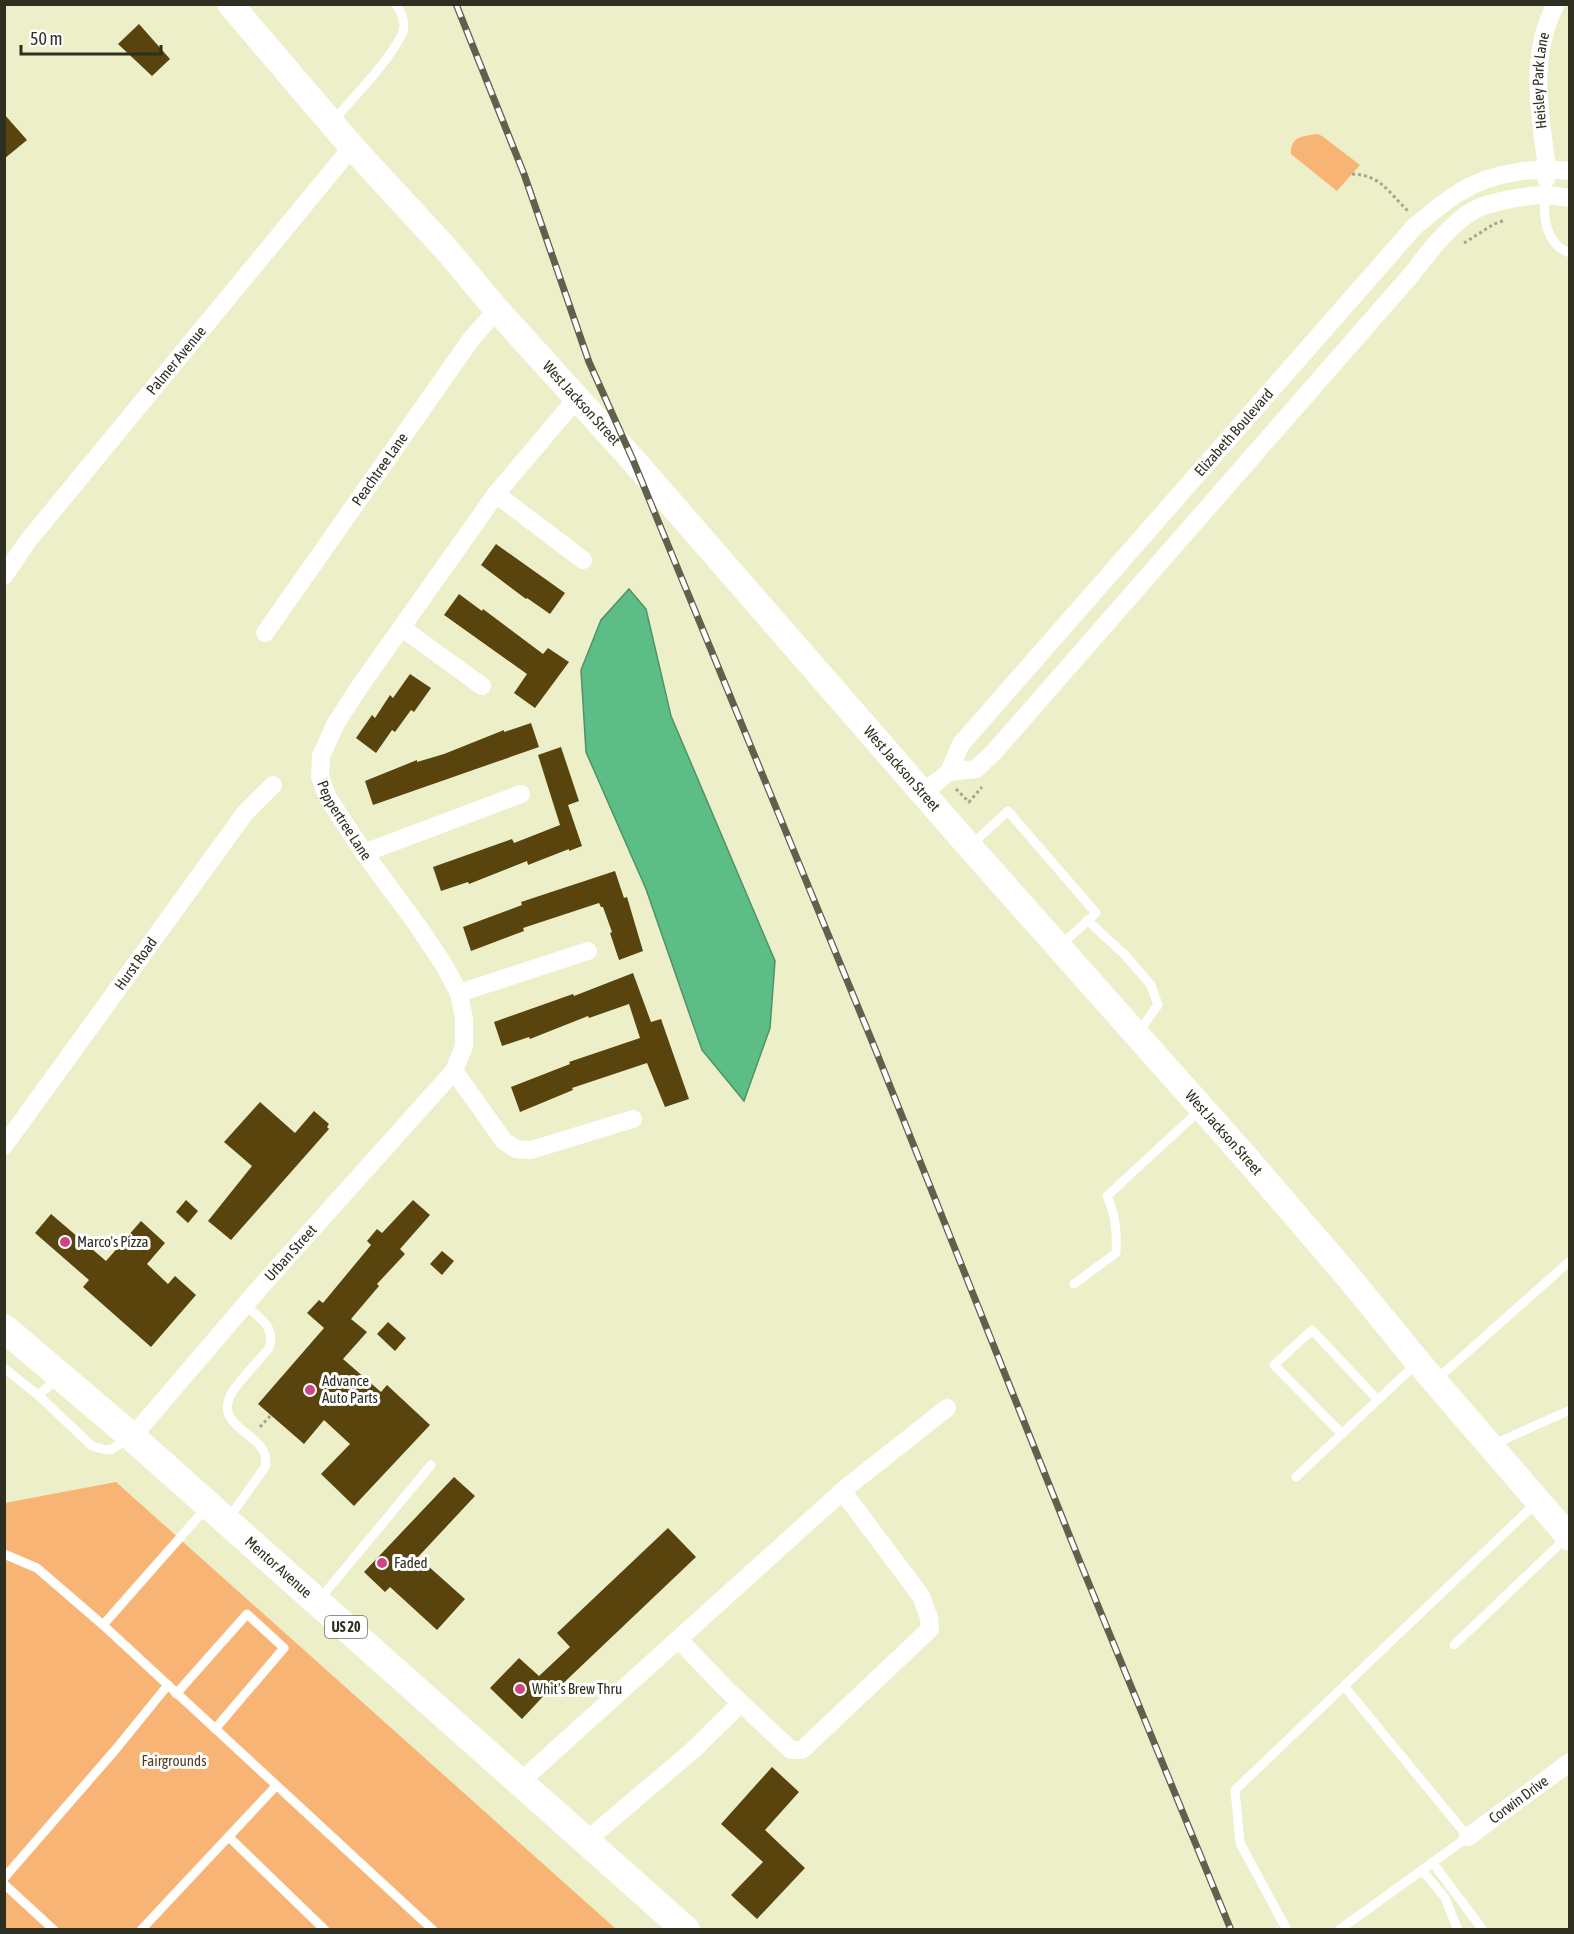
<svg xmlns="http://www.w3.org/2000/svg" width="1574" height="1934" font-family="'Asap Condensed',sans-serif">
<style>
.green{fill:#f8b474}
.water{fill:#5cbe86;stroke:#4e9367;stroke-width:1.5}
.building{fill:#58440c}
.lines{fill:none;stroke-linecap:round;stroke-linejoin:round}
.path{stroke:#a4a689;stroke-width:3;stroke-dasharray:3 3;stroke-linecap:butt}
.lane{stroke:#fff;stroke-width:9}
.street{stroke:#fff;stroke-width:18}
.secondary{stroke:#fff;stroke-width:26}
.primary{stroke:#fff;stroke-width:28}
.rail-casing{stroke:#60614c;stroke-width:7}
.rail{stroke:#fff;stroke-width:4.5;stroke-dasharray:14;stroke-linecap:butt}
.poi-dot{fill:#cc4585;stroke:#fff;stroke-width:2}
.labels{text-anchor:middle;stroke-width:6;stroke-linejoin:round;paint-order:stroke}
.shield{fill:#fff;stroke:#6d6d63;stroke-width:1.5}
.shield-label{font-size:14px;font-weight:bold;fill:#2e2f20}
.street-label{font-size:15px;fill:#2e2f20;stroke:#fff}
.poi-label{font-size:15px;fill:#2e2f20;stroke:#fff;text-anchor:start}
.park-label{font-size:15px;fill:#5a3b1d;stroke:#fff}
</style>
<rect width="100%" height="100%" fill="#edefc9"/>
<g class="green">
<path d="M1317,134L1322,136L1360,165L1337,191L1291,154C1290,136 1304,136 1317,134Z"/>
<polygon points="116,1482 616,1929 5,1930 5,1503"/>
</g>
<polygon class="water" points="629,589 646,609 671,716 775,961 770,1028 744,1101 702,1050 646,889 586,752 581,670 601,620"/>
<g class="building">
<polygon points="139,24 170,59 152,76 118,44"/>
<polygon points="4,114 27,140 4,159"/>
<polygon points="496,544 565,593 550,614 527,598 526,599 481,565"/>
<polygon points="459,594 482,611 483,609 543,654 548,648 569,662 535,708 514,693 527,674 444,615"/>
<polygon points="410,674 431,688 414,712 411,710 395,732 392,730 376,753 356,738 372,715 375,718 390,695 393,698"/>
<polygon points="531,723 539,747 373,805 365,781 417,760 417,762 444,754 504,730 504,732"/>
<polygon points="561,747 579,801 568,805 582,846 569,851 569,849 528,865 527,861 469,884 468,882 441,891 433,867 512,839 514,843 560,825 538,755"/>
<polygon points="615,871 624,898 627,897 643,951 619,960 610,933 612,932 603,907 601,907 599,903 523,928 524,931 471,951 463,927 522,905 521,902"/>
<polygon points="633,973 651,1022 661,1019 689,1099 665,1107 647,1063 572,1088 573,1090 520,1112 511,1087 570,1064 569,1062 640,1038 629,1004 589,1018 588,1016 530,1039 529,1037 502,1046 494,1022 573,994 574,996"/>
<polygon points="260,1102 295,1133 314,1111 329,1124 327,1127 329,1129 231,1240 208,1221 252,1166 224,1142"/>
<polygon points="186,1200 198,1211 188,1223 176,1212"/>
<polygon points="413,1200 430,1215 400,1249 405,1254 377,1284 379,1286 351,1319 367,1332 343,1359 381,1392 387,1385 430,1425 354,1506 321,1474 350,1444 324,1420 304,1444 258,1404 324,1328 307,1313 319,1300 323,1303 371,1245 367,1241 377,1229 382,1233"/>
<polygon points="51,1214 106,1261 141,1221 165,1243 147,1264 168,1284 175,1276 196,1295 151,1347 83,1287 89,1280 35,1233"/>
<polygon points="442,1251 454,1261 442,1275 430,1264"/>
<polygon points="388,1322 406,1338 395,1351 377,1334"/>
<polygon points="454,1477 475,1496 418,1557 465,1599 437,1630 390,1587 385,1592 364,1572"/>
<polygon points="668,1528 696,1557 554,1692 550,1689 522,1719 490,1688 519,1658 539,1676 570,1647 557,1633"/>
<polygon points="772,1767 799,1792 765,1830 805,1868 757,1919 731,1895 763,1862 721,1824"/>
</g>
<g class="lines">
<g class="path">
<path d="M1352,174C1381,175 1388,192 1408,211"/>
<polyline points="1464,243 1494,224 1505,220"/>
<polyline points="956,789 969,802 982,787"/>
<polyline points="260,1427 271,1415"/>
</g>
<g class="lane">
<path d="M333,121C352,99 394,56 403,31C406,22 401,12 396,4"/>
<path d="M1545,195C1543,217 1545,244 1570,253"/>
<polyline points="971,845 1008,811 1096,913 1061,945"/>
<polyline points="1087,920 1125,955 1151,985 1158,1005 1137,1034"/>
<path d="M1074,1284L1116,1253C1117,1232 1116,1216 1107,1196L1200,1110"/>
<polyline points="4,1368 38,1395 92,1446 106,1450 112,1449 128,1439"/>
<polyline points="1436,1380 1570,1261"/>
<polyline points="38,1395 59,1378"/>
<polyline points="1342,1434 1274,1365 1312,1330 1378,1400"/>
<polyline points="1492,1445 1570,1410"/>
<polyline points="1296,1477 1416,1364"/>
<path d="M228,1519L265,1467C274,1433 208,1430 233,1391C243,1376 258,1362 269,1348C276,1327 260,1318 245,1305"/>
<polyline points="4,1554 37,1568 103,1625 433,1930"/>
<polyline points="319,1600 431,1465"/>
<polyline points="103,1625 207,1507"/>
<polyline points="1454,1645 1566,1538"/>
<polyline points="176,1694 247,1614 284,1648 215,1729"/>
<polyline points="229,1837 325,1930"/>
<polyline points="1432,1862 1483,1930"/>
<polyline points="1422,1870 1445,1898 1458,1930"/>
<polyline points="4,1878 116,1749 168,1685"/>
<polyline points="4,1884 54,1930"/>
<polyline points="141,1930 276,1786"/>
<polyline points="1287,1930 1240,1843 1235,1790 1536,1503"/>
<polyline points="1339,1930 1468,1837 1344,1686"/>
</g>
<g class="street">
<path id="s1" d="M1546,179L1547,168C1540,114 1528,56 1556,4"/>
<path id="s2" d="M577,398L496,494L360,686L336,723L321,756L320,777L328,798L364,853L418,926L444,965L459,993L464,1019V1046L454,1071L504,1141L516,1149L531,1150L633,1119"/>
<polyline points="496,494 583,560"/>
<path id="s3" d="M4,576L27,542L352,147"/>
<polyline points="402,628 482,686"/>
<path id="s4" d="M265,633L472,338L497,310"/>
<path d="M949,772L976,769L994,752L1411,275C1428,253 1446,229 1469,213C1485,202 1527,195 1546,195C1554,196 1562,197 1570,198"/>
<path id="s5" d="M923,793L949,772L961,744L1415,226C1430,215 1444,201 1460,192C1492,172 1534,167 1570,171"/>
<polyline points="364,853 521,794"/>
<polyline points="459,993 588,951"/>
<path id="s6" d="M4,1146L245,813L273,785"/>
<path id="s7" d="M132,1437L263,1284L454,1071"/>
<polyline points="678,1639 727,1690 791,1750 802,1750 930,1629 929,1618 921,1596 843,1492"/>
<polyline points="520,1782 847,1487 947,1408"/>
<path id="s8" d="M1468,1837L1570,1762"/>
<polyline points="586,1841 692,1751 741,1703"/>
</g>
<path class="secondary" id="s9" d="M230,4L352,147L446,249L497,310L633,460L969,846L1248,1160L1351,1280L1418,1362L1570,1538"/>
<path class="primary" id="s10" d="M4,1328L132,1437L686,1930"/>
<defs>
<polyline id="rail" points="456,4 524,174 589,362 633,460 874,1046 1080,1562 1231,1930"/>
</defs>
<use href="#rail" class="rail-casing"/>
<use href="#rail" class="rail"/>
</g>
<g class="poi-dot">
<circle cx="65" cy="1242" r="6"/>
<circle cx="310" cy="1390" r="6"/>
<circle cx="382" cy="1563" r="6"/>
<circle cx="520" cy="1689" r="6"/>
</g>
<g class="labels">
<rect class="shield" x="325" y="1616" width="42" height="22" rx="4.5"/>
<g class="shield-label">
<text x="346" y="1632">US 20</text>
</g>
<g class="street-label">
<text dy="5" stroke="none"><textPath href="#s1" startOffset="99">Heisley Park Lane</textPath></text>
<text dy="5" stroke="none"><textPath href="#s3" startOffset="276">Palmer Avenue</textPath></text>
<text dy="5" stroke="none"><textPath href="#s9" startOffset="532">West Jackson Street</textPath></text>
<text dy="5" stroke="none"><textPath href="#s5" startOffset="478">Elizabeth Boulevard</textPath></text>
<text dy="5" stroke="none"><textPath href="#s4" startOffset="200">Peachtree Lane</textPath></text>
<text dy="5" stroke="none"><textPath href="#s9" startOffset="1018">West Jackson Street</textPath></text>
<text dy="5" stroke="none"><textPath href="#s2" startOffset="512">Peppertree Lane</textPath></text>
<text dy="5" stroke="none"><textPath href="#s6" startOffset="225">Hurst Road</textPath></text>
<text dy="5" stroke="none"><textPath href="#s9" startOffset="1504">West Jackson Street</textPath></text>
<text dy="5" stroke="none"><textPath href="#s7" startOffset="243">Urban Street</textPath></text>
<text dy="5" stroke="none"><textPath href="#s10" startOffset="364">Mentor Avenue</textPath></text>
<text dy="5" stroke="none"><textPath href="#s8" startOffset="63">Corwin Drive</textPath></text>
</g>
<g class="poi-label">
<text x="77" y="1247">Marco's Pizza</text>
<text x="322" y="1386">Advance<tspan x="322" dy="17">Auto Parts</tspan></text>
<text x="394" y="1568">Faded</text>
<text x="532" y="1694">Whit's Brew Thru</text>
</g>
<g class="park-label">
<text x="174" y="1766">Fairgrounds</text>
</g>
</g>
<rect width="1574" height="1934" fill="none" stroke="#2e2f20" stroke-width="12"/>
<path d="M21 45v9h140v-9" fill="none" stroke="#2e2f20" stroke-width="3"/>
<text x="30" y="45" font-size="18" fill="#2e2f20" stroke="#ffffff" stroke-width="4.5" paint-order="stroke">50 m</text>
</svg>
